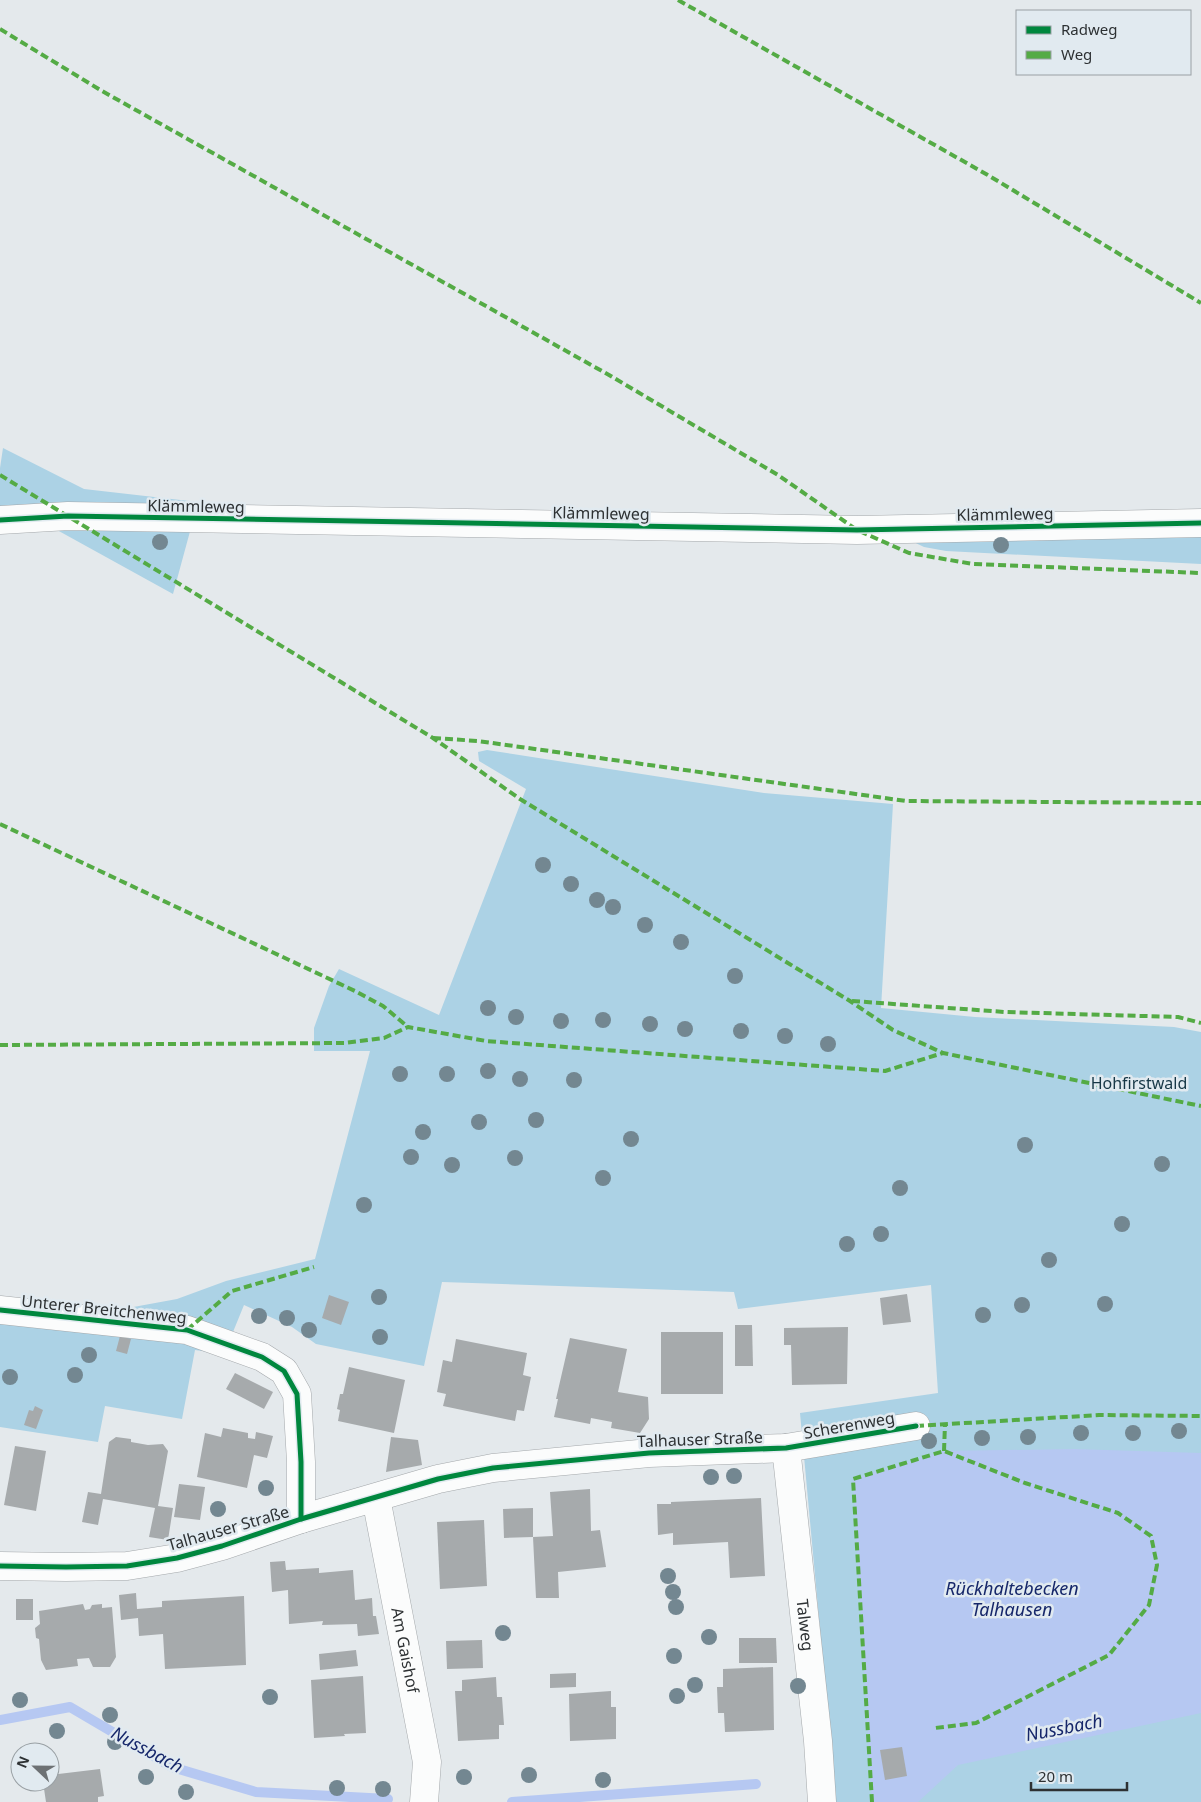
<svg xmlns="http://www.w3.org/2000/svg" width="1201" height="1802" font-family="'Noto Sans',sans-serif">
<style>
.green{fill:#acd2e5}
.water{fill:#b6c8f2}
.lines{fill:none;stroke-linecap:round;stroke-linejoin:round}
.stream{stroke:#b6c8f2;stroke-width:10}
.building{fill:#a6aaac}
.minor-casing{stroke:#a4a8ab;stroke-width:29}
.minor{stroke:#fbfcfc;stroke-width:28}
.quiet{stroke:#54ab45;stroke-width:4;stroke-dasharray:8 4;stroke-linecap:butt}
.cycleway-casing{stroke:#e1eaf0;stroke-width:8}
.cycleway{stroke:#00873e;stroke-width:5}
.tree{fill:#738791}
.labels{text-anchor:middle;stroke-width:5;stroke-linejoin:round;paint-order:stroke}
.street-label{font-size:16px;fill:#2d3133;stroke:#e1eaf0}
.park-label{font-size:16px;fill:#163746;stroke:#e1eaf0}
.water-label{font-size:18px;font-style:italic;fill:#16276a;stroke:#e1eaf0}
</style>
<rect width="100%" height="100%" fill="#e4e9ec"/>
<g class="green">
<polygon points="3,448 84,489 198,502 173,594 57,530 0,527 0,468"/>
<polygon points="1201,526 1201,564 946,551 924,547 899,535"/>
<polygon points="487,750 764,793 893,804 881,1008 975,1017 1174,1027 1201,1032 1201,1802 836,1802 800,1413 938,1393 931,1285 738,1309 734,1292 442,1282 424,1366 316,1344 292,1327 244,1305 224,1354 195,1350 182,1419 105,1406 98,1442 0,1427 0,1297 117,1310 177,1299 226,1281 315,1259 370,1051 314,1051 314,1028 329,986 339,969 439,1015 526,789 479,761 478,752"/>
</g>
<polygon class="water" points="1074,1449 1201,1453 1201,1713 958,1765 918,1802 872,1802 853,1479 944,1451"/>
<g class="lines">
<g class="stream">
<polyline points="0,1720 70,1707 172,1767 256,1792 388,1799"/>
<polyline points="512,1802 756,1784"/>
</g>
</g>
<g class="building">
<polygon points="907,1294 911,1322 883,1325 880,1298"/>
<polygon points="329,1295 349,1302 341,1325 322,1318"/>
<polygon points="735,1325 752,1325 753,1366 735,1366"/>
<polygon points="848,1327 847,1384 792,1385 791,1345 784,1345 784,1328"/>
<rect x="661" y="1332" width="62" height="62"/>
<polygon points="120,1336 131,1339 127,1354 116,1351"/>
<polygon points="570,1338 627,1349 618,1392 648,1397 649,1419 640,1433 611,1428 612,1422 591,1418 590,1424 554,1417 558,1399 556,1399"/>
<polygon points="456,1339 527,1353 523,1375 531,1377 524,1411 517,1410 515,1421 443,1406 446,1394 437,1392 443,1360 452,1362"/>
<polygon points="349,1367 405,1380 394,1433 338,1421 340,1410 337,1409 340,1394 343,1394"/>
<polygon points="235,1373 273,1392 264,1409 226,1389"/>
<polygon points="35,1406 43,1410 36,1429 24,1425 29,1410 33,1411"/>
<polygon points="223,1428 248,1433 248,1438 255,1439 256,1432 273,1436 267,1458 254,1455 247,1488 197,1477 205,1433 221,1437"/>
<polygon points="116,1437 131,1439 131,1442 148,1445 163,1444 168,1451 158,1506 173,1508 168,1540 149,1537 155,1508 103,1499 98,1525 82,1522 88,1492 101,1494 109,1442"/>
<polygon points="391,1437 418,1440 422,1465 386,1472"/>
<polygon points="15,1446 46,1451 36,1511 4,1505"/>
<polygon points="179,1484 205,1487 200,1520 174,1517"/>
<polygon points="590,1489 591,1531 600,1530 606,1567 558,1572 559,1598 536,1598 533,1537 553,1536 550,1492"/>
<polygon points="761,1498 765,1576 730,1578 728,1542 673,1545 673,1533 658,1535 657,1504 671,1504 671,1502"/>
<polygon points="533,1508 533,1537 504,1538 503,1509"/>
<polygon points="484,1520 487,1586 440,1589 437,1522"/>
<polygon points="285,1561 286,1570 319,1568 319,1573 353,1570 355,1600 372,1598 373,1616 376,1616 379,1634 358,1636 357,1624 322,1625 323,1621 289,1624 288,1590 272,1592 270,1562"/>
<polygon points="136,1593 137,1609 162,1607 162,1601 244,1596 246,1665 165,1669 163,1634 139,1636 138,1618 121,1620 119,1595"/>
<rect x="16" y="1599" width="17" height="21"/>
<polygon points="83,1604 85,1610 90,1609 92,1605 102,1604 102,1608 112,1607 116,1657 110,1667 93,1667 89,1658 77,1659 78,1666 46,1670 41,1660 39,1639 36,1638 35,1628 40,1624 39,1611"/>
<polygon points="739,1638 776,1638 777,1663 739,1663"/>
<polygon points="482,1640 483,1668 447,1669 446,1641"/>
<polygon points="356,1650 358,1666 320,1670 319,1654"/>
<polygon points="773,1667 774,1730 725,1732 724,1713 718,1713 717,1687 723,1687 723,1669"/>
<polygon points="576,1673 576,1687 550,1688 550,1674"/>
<polygon points="363,1676 366,1733 344,1734 345,1736 314,1738 311,1680"/>
<polygon points="496,1677 497,1697 502,1697 504,1725 499,1725 499,1739 458,1741 455,1691 462,1691 462,1680"/>
<polygon points="611,1691 611,1707 616,1707 616,1739 570,1741 569,1694"/>
<polygon points="902,1747 907,1776 885,1780 880,1750"/>
<polygon points="100,1769 104,1796 98,1797 98,1802 46,1802 43,1782 50,1782 50,1775"/>
</g>
<g class="lines">
<defs>
<g id="minor">
<polyline points="0,520 68,516 857,530 1201,523"/>
<polyline points="0,1310 187,1330 262,1357 284,1371 297,1394 301,1462 301,1519"/>
<path id="s1" d="M786,1448L818,1741L822,1802"/>
<path id="s2" d="M376,1498L427,1762L424,1802"/>
<polyline points="0,1566 66,1567 127,1566 177,1558 222,1546 301,1519 438,1479 493,1468 649,1453 786,1448 916,1426"/>
</g>
</defs>
<use href="#minor" class="minor-casing"/>
<use href="#minor" class="minor"/>
<g class="quiet">
<polyline points="678,0 986,174 1201,303"/>
<polyline points="0,29 102,91 609,375 778,475 857,530 909,553 973,564 1201,573"/>
<polyline points="0,475 433,738 520,799 850,1001 893,1030 943,1053 1201,1106"/>
<polyline points="433,738 478,741 906,801 1201,803"/>
<polyline points="0,824 355,991 383,1006 408,1027"/>
<polyline points="852,1001 1005,1012 1178,1017 1201,1023"/>
<polyline points="0,1045 344,1043 384,1038 408,1027 486,1041 885,1071 943,1053"/>
<polyline points="187,1330 232,1291 314,1267"/>
<polyline points="916,1426 1099,1415 1201,1416"/>
<polyline points="944,1451 945,1424"/>
<polyline points="872,1802 853,1479 944,1451 1025,1483 1118,1513 1151,1536 1157,1565 1149,1605 1109,1655 976,1723 935,1728"/>
</g>
<defs>
<g id="cycleway">
<polyline points="0,520 68,516 857,530 1201,523"/>
<polyline points="0,1310 187,1330 262,1357 284,1371 297,1394 301,1462 301,1519"/>
<polyline points="0,1566 66,1567 127,1566 177,1558 222,1546 301,1519 438,1479 493,1468 649,1453 786,1448 916,1426"/>
</g>
</defs>
<use href="#cycleway" class="cycleway-casing"/>
<use href="#cycleway" class="cycleway"/>
</g>
<g class="tree">
<circle cx="160" cy="542" r="8"/>
<circle cx="1001" cy="545" r="8"/>
<circle cx="543" cy="865" r="8"/>
<circle cx="571" cy="884" r="8"/>
<circle cx="597" cy="900" r="8"/>
<circle cx="613" cy="907" r="8"/>
<circle cx="645" cy="925" r="8"/>
<circle cx="681" cy="942" r="8"/>
<circle cx="735" cy="976" r="8"/>
<circle cx="488" cy="1008" r="8"/>
<circle cx="516" cy="1017" r="8"/>
<circle cx="603" cy="1020" r="8"/>
<circle cx="561" cy="1021" r="8"/>
<circle cx="650" cy="1024" r="8"/>
<circle cx="685" cy="1029" r="8"/>
<circle cx="741" cy="1031" r="8"/>
<circle cx="785" cy="1036" r="8"/>
<circle cx="828" cy="1044" r="8"/>
<circle cx="488" cy="1071" r="8"/>
<circle cx="400" cy="1074" r="8"/>
<circle cx="447" cy="1074" r="8"/>
<circle cx="520" cy="1079" r="8"/>
<circle cx="574" cy="1080" r="8"/>
<circle cx="536" cy="1120" r="8"/>
<circle cx="479" cy="1122" r="8"/>
<circle cx="423" cy="1132" r="8"/>
<circle cx="631" cy="1139" r="8"/>
<circle cx="1025" cy="1145" r="8"/>
<circle cx="411" cy="1157" r="8"/>
<circle cx="515" cy="1158" r="8"/>
<circle cx="1162" cy="1164" r="8"/>
<circle cx="452" cy="1165" r="8"/>
<circle cx="603" cy="1178" r="8"/>
<circle cx="900" cy="1188" r="8"/>
<circle cx="364" cy="1205" r="8"/>
<circle cx="1122" cy="1224" r="8"/>
<circle cx="881" cy="1234" r="8"/>
<circle cx="847" cy="1244" r="8"/>
<circle cx="1049" cy="1260" r="8"/>
<circle cx="379" cy="1297" r="8"/>
<circle cx="1105" cy="1304" r="8"/>
<circle cx="1022" cy="1305" r="8"/>
<circle cx="983" cy="1315" r="8"/>
<circle cx="259" cy="1316" r="8"/>
<circle cx="287" cy="1318" r="8"/>
<circle cx="309" cy="1330" r="8"/>
<circle cx="380" cy="1337" r="8"/>
<circle cx="89" cy="1355" r="8"/>
<circle cx="75" cy="1375" r="8"/>
<circle cx="10" cy="1377" r="8"/>
<circle cx="1179" cy="1431" r="8"/>
<circle cx="1081" cy="1433" r="8"/>
<circle cx="1133" cy="1433" r="8"/>
<circle cx="1028" cy="1437" r="8"/>
<circle cx="982" cy="1438" r="8"/>
<circle cx="929" cy="1441" r="8"/>
<circle cx="734" cy="1476" r="8"/>
<circle cx="711" cy="1477" r="8"/>
<circle cx="266" cy="1488" r="8"/>
<circle cx="218" cy="1509" r="8"/>
<circle cx="668" cy="1576" r="8"/>
<circle cx="673" cy="1592" r="8"/>
<circle cx="676" cy="1607" r="8"/>
<circle cx="503" cy="1633" r="8"/>
<circle cx="709" cy="1637" r="8"/>
<circle cx="674" cy="1656" r="8"/>
<circle cx="695" cy="1685" r="8"/>
<circle cx="798" cy="1686" r="8"/>
<circle cx="677" cy="1696" r="8"/>
<circle cx="270" cy="1697" r="8"/>
<circle cx="20" cy="1700" r="8"/>
<circle cx="110" cy="1715" r="8"/>
<circle cx="57" cy="1731" r="8"/>
<circle cx="115" cy="1742" r="8"/>
<circle cx="529" cy="1775" r="8"/>
<circle cx="146" cy="1777" r="8"/>
<circle cx="464" cy="1777" r="8"/>
<circle cx="603" cy="1780" r="8"/>
<circle cx="337" cy="1788" r="8"/>
<circle cx="383" cy="1789" r="8"/>
<circle cx="186" cy="1792" r="8"/>
</g>
<g class="labels">
<g class="street-label">
<text transform="translate(196 506) rotate(1)" y="6">Klämmleweg</text>
<text transform="translate(601 513) rotate(1)" y="6">Klämmleweg</text>
<text transform="translate(1005 514) rotate(-1)" y="6">Klämmleweg</text>
<text transform="translate(104 1309) rotate(6)" y="6">Unterer Breitchenweg</text>
<text transform="translate(849 1425) rotate(-10)" y="6">Scherenweg</text>
<text transform="translate(700 1439) rotate(-2)" y="6">Talhauser Straße</text>
<text transform="translate(228 1528) rotate(-16)" y="6">Talhauser Straße</text>
<text dy="6" stroke="none"><textPath href="#s1" startOffset="178">Talweg</textPath></text>
<text dy="6" stroke="none"><textPath href="#s2" startOffset="155">Am Gaishof</textPath></text>
</g>
<g class="park-label">
<text x="1139" y="1089">Hohfirstwald</text>
</g>
<g class="water-label">
<text x="1012" y="1595">Rückhaltebecken<tspan x="1012" dy="21">Talhausen</tspan></text>
<text transform="translate(1064 1728) rotate(-11)" y="6">Nussbach</text>
<text transform="translate(147 1750) rotate(28)" y="6">Nussbach</text>
</g>
</g>
<rect x="1016" y="10" width="175" height="65" fill="#e1eaf0" stroke="#99a0a4"/>
<rect x="1026" y="26" width="25" height="8" fill="#00873e" stroke="#99a0a4"/>
<text x="1061" y="35" font-size="15" fill="#2d3133">Radweg</text>
<rect x="1026" y="51" width="25" height="8" fill="#54ab45" stroke="#99a0a4"/>
<text x="1061" y="60" font-size="15" fill="#2d3133">Weg</text>
<g transform="translate(35 1767) rotate(292)"><circle r="24" fill="#e1eaf0" stroke="#99a0a4"/>
<path d="M0-4L9 19L0 12L-9 19Z" fill="#6d7174"/>
<text y="-8" font-size="14" font-weight="bold" text-anchor="middle" fill="#2d3133">N</text>
</g>
<path d="M1031 1782v8h96v-8" fill="none" stroke="#2d3133" stroke-width="2.5"/>
<text x="1038" y="1782" font-size="15" fill="#2d3133" stroke="#e1eaf0" stroke-width="4" paint-order="stroke">20 m</text>
</svg>
